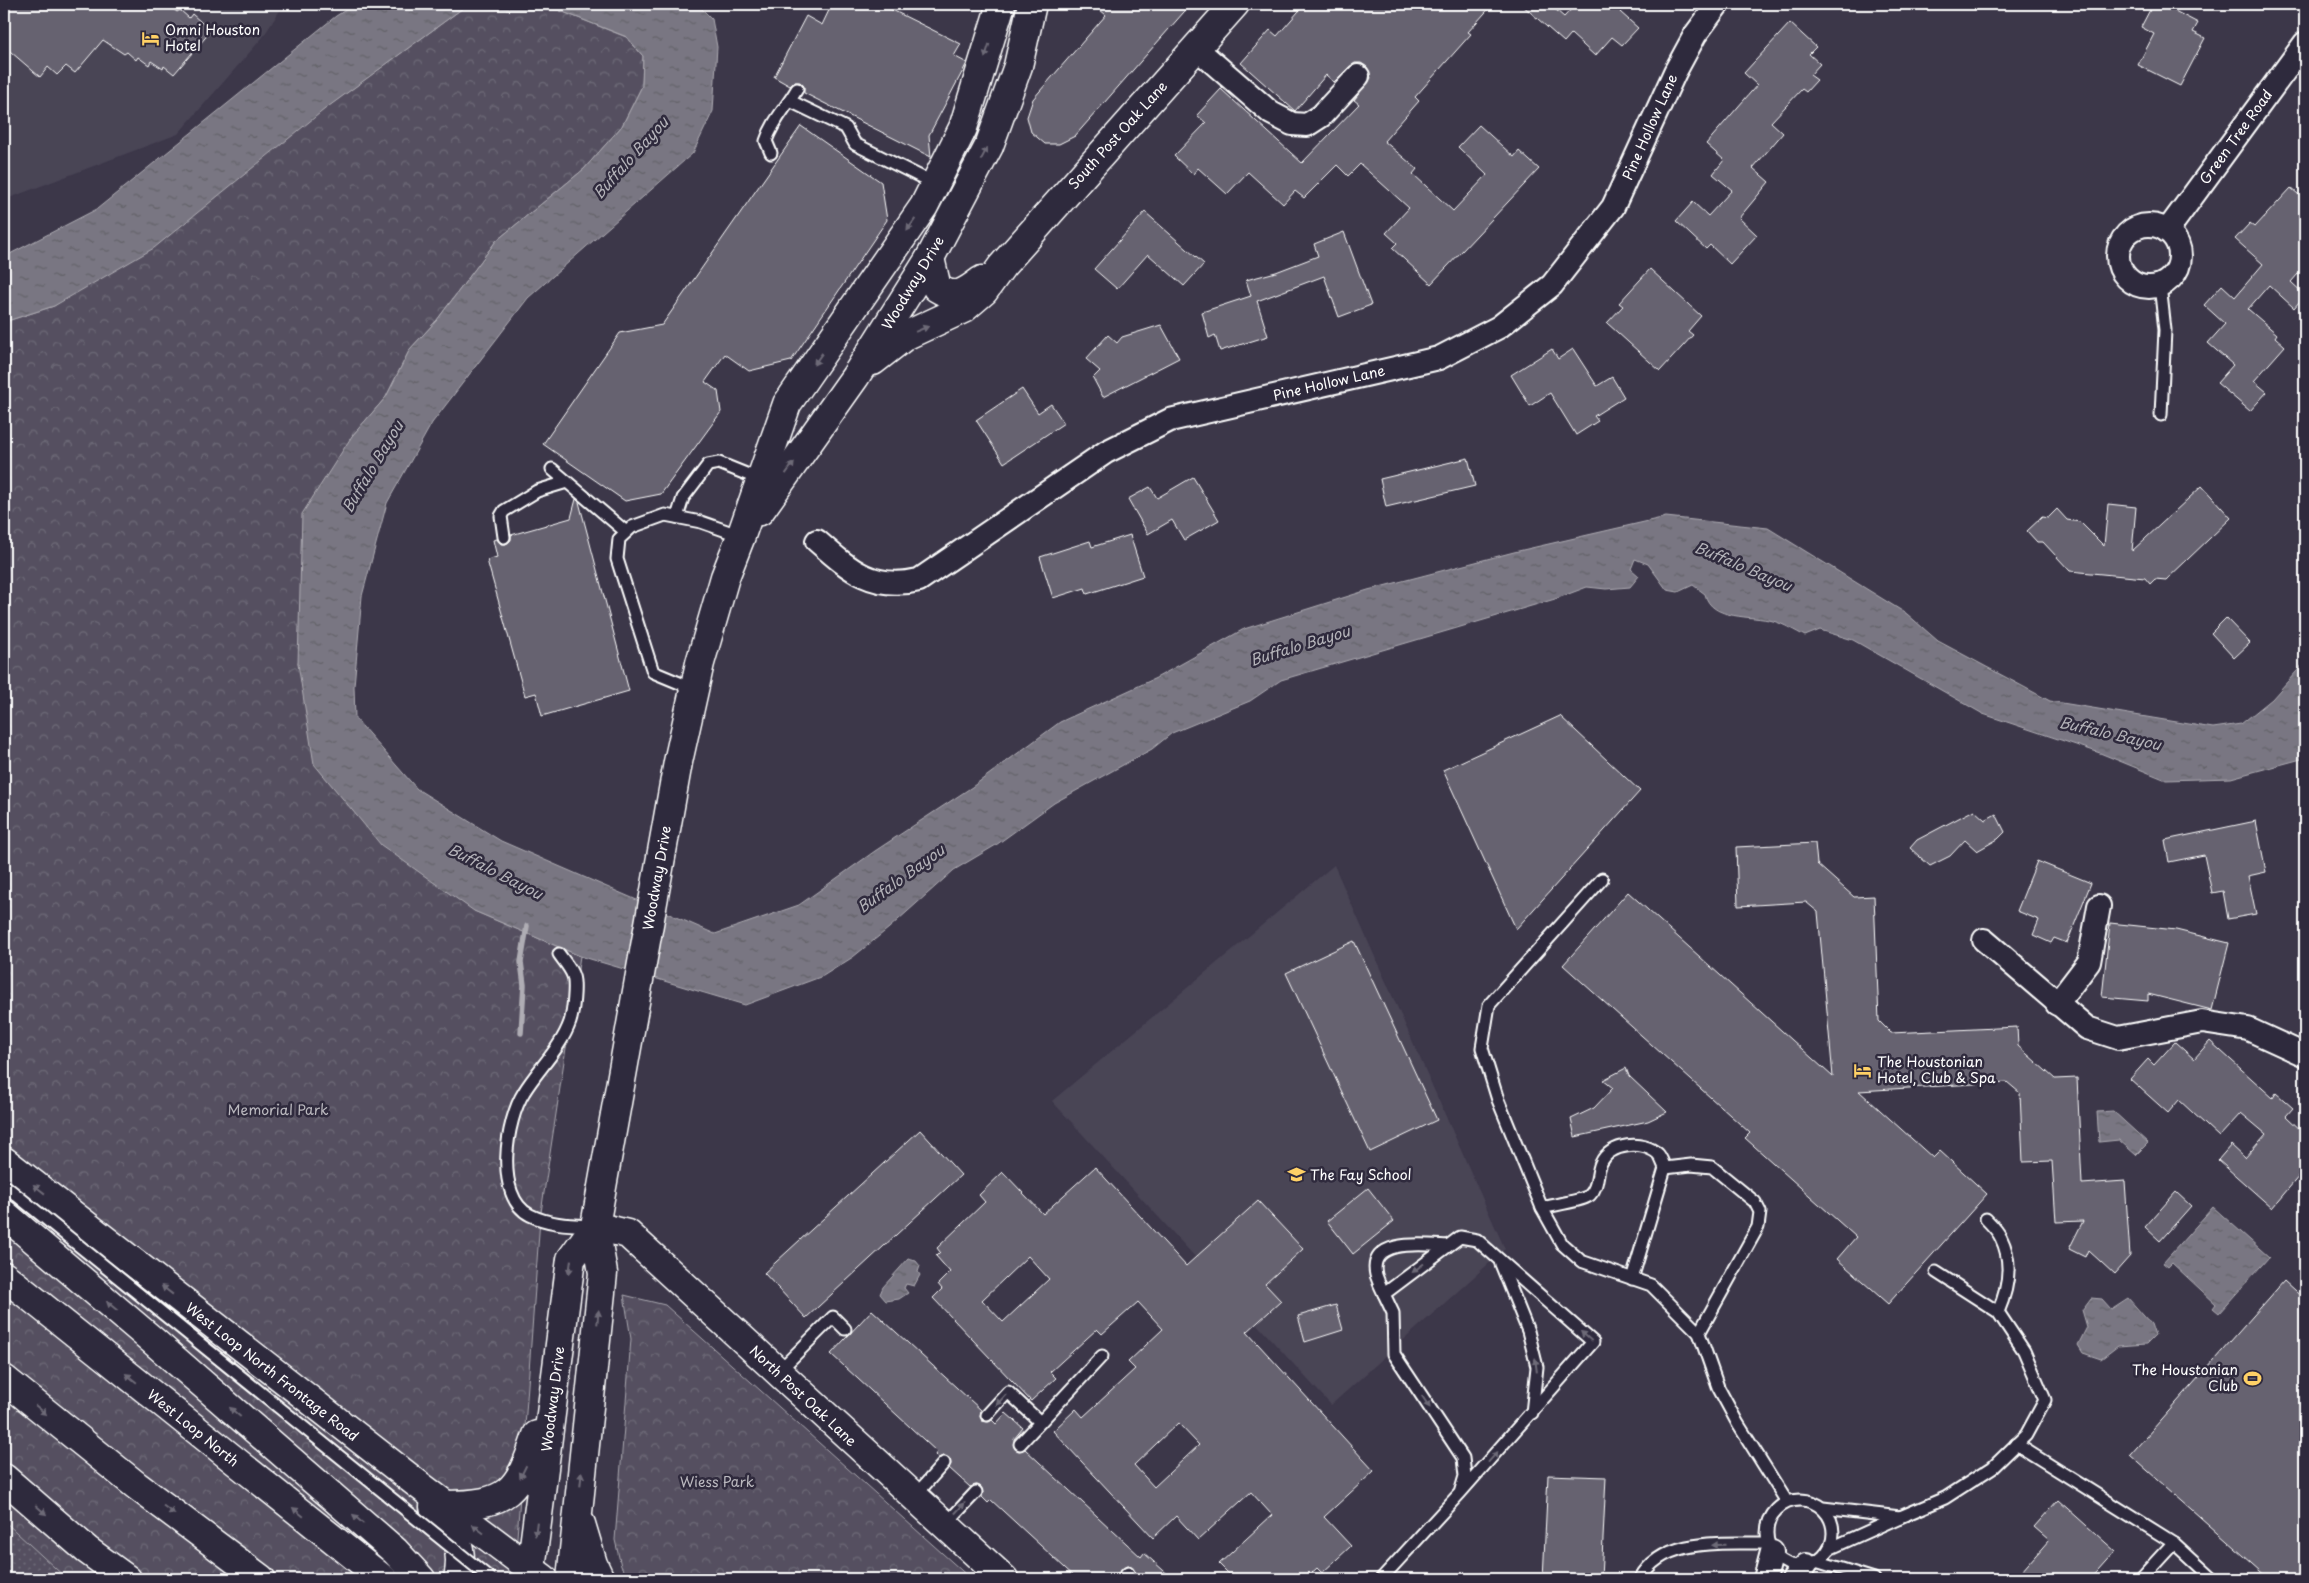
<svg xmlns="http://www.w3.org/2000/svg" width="2309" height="1583" font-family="'Playpen Sans',sans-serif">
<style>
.built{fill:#494455}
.park{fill:url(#park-crowns);stroke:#aaa8b0}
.garden{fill:url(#garden-dots);stroke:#aaa8b0}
.water{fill:url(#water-ripples);stroke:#afadb4}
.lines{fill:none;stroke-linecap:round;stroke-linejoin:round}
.stream{stroke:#afadb4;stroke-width:5.5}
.building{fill:#666270;stroke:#fff;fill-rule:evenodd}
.lane-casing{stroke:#fff;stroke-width:15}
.street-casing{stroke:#fff;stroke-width:26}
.secondary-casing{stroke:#fff;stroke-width:31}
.primary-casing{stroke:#fff;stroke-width:31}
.highway-casing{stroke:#fff;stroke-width:31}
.lane{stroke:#2f2a3d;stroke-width:11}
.street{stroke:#2f2a3d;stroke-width:22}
.secondary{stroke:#2f2a3d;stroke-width:28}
.primary{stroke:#2f2a3d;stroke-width:28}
.highway{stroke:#2f2a3d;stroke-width:28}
.lane-bridge-casing{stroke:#fff;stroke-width:15;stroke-linecap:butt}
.lane-bridge{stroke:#2f2a3d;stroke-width:11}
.oneway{fill:#6d6a77}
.labels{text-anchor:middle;stroke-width:5;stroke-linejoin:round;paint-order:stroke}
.poi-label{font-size:14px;fill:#fff;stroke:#2f2a3d;text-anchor:start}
.street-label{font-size:14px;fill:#fff;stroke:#2f2a3d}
.park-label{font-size:14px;fill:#bbb9bf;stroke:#2f2a3d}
.water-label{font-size:15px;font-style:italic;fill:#b5b4ba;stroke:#2f2a3d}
</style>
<defs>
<pattern id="park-crowns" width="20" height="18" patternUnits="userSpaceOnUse" patternTransform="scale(1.25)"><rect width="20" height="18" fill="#555060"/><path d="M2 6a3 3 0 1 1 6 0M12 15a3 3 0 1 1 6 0" fill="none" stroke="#6e6a78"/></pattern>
<pattern id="garden-dots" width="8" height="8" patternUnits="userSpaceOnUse" patternTransform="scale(1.25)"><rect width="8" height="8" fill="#555060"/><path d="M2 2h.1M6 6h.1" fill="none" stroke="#6e6a78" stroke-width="1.8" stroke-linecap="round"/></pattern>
<pattern id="water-ripples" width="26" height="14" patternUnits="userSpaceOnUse" patternTransform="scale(1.25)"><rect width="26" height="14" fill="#797682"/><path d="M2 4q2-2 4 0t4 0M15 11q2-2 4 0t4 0" fill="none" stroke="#626167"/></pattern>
</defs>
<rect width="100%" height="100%" fill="#3c3749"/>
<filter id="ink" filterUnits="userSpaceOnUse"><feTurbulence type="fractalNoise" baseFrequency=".02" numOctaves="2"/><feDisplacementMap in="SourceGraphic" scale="10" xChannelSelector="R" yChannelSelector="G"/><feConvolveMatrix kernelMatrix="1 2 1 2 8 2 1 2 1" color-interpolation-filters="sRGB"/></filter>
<g filter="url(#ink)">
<g class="built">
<polygon points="4,4 284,4 263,37 178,134 4,200"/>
<polygon points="1334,865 1505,1249 1331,1405 1052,1101"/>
</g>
<g class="park">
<polygon points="463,8 558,10 626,37 643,56 642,86 622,126 584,169 496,241 437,320 410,349 386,397 352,436 298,664 474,911 580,956 540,1219 514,1579 4,1579 4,322 54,306"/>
<polygon points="624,1295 665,1305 971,1579 629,1579 621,1566 615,1540 631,1339"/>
</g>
<polygon class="garden" points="4,1521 67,1579 4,1579"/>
<g class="water">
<path d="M355,4H697L712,19L717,47L713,111L693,153L528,298L432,423L387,503L362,596L354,686L355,718L417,789L501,841L715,934L799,905L875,851L972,787L1060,722L1156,678L1244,629L1368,590L1514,552L1666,517L1768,528L1907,614L1938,641L2050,701L2213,728L2241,724L2272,699L2305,662V758L2231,778L2166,780L2100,753L1983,714L1853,640L1820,630L1805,636C1795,631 1784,624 1773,621C1752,615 1711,621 1705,594L1693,585L1678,592L1667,590L1648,564L1635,559L1631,569L1639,576L1630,587L1606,589L1587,587L1555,599L1281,680L1250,701L1172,733L1152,749L1054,803L996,845L954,870L889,928L853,957L823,976L745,1005L580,956L474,911L381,845L314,764L298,664L302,514L352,436L386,397L410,349L437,320L496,241L584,169L622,126L642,86L643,56L627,37L558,10L463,8L325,109L154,248L54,306L4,322V257L97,209L336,16Z"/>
<polygon points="2113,1111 2148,1143 2136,1155 2119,1140 2099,1142 2097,1112"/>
<polygon points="2213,1207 2269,1257 2219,1313 2213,1308 2216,1304 2172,1263 2168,1267 2163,1263"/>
<polygon points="908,1259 916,1261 920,1266 918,1272 920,1275 914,1286 906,1284 904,1288 908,1293 899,1299 886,1301 880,1294 883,1287"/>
<polygon points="2091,1298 2102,1299 2111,1309 2128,1298 2151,1324 2155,1336 2147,1344 2118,1346 2101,1359 2083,1353 2078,1345 2087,1327 2082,1310"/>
</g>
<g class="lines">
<polyline class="stream" points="521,1033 524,985 521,962 527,926"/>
</g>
<g class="building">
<polygon points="4,4 167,4 177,12 180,10 189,18 192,14 211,31 174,74 164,66 163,69 151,61 149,65 138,57 136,60 127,52 124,54 103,40 75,73 66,66 57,75 48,67 40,77 4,46"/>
<polygon points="832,4 880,4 961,44 954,56 967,63 929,135 931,157 804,93 804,86 800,82 794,82 790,86 774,77 806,16 822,25"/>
<polygon points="1093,4 1191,4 1075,136 1059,144 1045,144 1031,132 1027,117 1033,99 1106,15"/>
<polygon points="1305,4 1493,4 1468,32 1471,34 1415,97 1419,101 1384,141 1417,169 1413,174 1453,211 1487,175 1458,147 1479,125 1514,157 1519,151 1539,169 1431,284 1392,248 1397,243 1386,233 1409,208 1360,164 1348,176 1337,165 1304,198 1295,191 1283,204 1248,172 1227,194 1198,168 1193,174 1174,156 1206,123 1197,115 1221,89 1302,163 1359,104 1354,100 1371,78 1367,67 1361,63 1355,63 1349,67 1334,82 1326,75 1295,111 1241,63 1270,30 1277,36"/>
<polygon points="1521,4 1549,4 1564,17 1576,4 1627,4 1620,12 1638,28 1622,45 1612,37 1595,56 1571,34 1564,42"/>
<polygon points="2153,4 2175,4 2171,9 2198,23 2193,32 2205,38 2180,86 2138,65 2154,34 2141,27"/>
<polygon points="1790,23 1816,47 1809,54 1820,64 1810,75 1817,80 1806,92 1802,89 1771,122 1783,133 1753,168 1769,182 1739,218 1757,235 1730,264 1710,245 1706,249 1676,221 1693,202 1708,216 1732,190 1713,174 1724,160 1706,144 1757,85 1744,73"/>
<polygon points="801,126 881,182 887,220 791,361 749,371 725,354 705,382 718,391 721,412 661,494 625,501 543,444 620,333 662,325"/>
<polygon points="2291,188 2305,200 2305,266 2291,282 2305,295 2294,308 2269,285 2248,309 2277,334 2275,337 2285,346 2254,381 2267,392 2250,411 2217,383 2233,365 2208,343 2225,324 2204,305 2222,285 2235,297 2263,264 2235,239 2250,223 2255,227"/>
<polygon points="1145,212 1204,264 1184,286 1148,254 1117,289 1094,269"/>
<polygon points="1344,232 1371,305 1339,317 1324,276 1257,301 1268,336 1220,351 1215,335 1209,338 1202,312 1251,296 1246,280 1276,272 1318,256 1314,244"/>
<polygon points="1650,269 1701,316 1688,331 1693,335 1660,371 1607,323 1623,306 1619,303"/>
<polygon points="1161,325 1179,358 1103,397 1093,378 1100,371 1086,359 1108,335 1117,343 1122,337"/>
<polygon points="1552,349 1558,359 1573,349 1597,386 1612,377 1624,397 1594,416 1598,421 1576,435 1550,393 1530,406 1511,375"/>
<polygon points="1022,389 1038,413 1051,404 1064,423 1004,463 976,420"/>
<polygon points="1468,458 1475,486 1386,507 1380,479"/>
<polygon points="1193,477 1219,520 1184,540 1172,520 1148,534 1128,499 1150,487 1157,498"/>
<polygon points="2202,486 2231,518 2166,580 2155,579 2150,584 2145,578 2070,571 2043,542 2037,542 2027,531 2042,517 2048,518 2057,509 2067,520 2080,522 2104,546 2108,504 2136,507 2132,551"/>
<polygon points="576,499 579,502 629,691 542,716 536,693 525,696 487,560 497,557 493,540 497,539 501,544 506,544 511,540 511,535 571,518"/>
<polygon points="1130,535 1143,576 1087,594 1085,588 1053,598 1040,557 1090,541 1092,547"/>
<polygon points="2226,618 2250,643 2234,658 2211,633"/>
<polygon points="1560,716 1640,791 1516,929 1443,770"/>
<polygon points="1974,810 1985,820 1996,814 2005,832 1998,839 1977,851 1965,840 1950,856 1930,866 1910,848 1917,840"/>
<polygon points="2256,821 2266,872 2248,876 2256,914 2228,919 2223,891 2212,893 2204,855 2169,862 2165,840"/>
<polygon points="1815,843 1817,864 1854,897 1874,896 1879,1021 1891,1033 2017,1027 2018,1046 2055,1079 2077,1078 2082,1184 2125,1181 2130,1256 2114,1274 2088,1250 2085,1257 2069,1249 2083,1221 2056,1222 2052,1161 2023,1162 2020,1093 2007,1082 1859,1091 1933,1158 1940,1151 1987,1194 1888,1304 1837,1259 1856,1237 1745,1138 1750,1133 1563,965 1628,892 1833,1077 1818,912 1806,902 1738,906 1736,847"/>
<polygon points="2037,861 2091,883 2067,943 2054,938 2051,943 2033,935 2039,920 2017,911"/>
<polygon points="2110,923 2176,930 2229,943 2212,1010 2148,994 2148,1001 2102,997"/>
<polygon points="1354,941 1437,1120 1370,1152 1286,973"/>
<polygon points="2210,1041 2273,1098 2276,1093 2293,1108 2286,1116 2305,1134 2305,1169 2272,1208 2218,1160 2231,1145 2245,1158 2266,1134 2241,1113 2219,1137 2179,1100 2168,1113 2130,1079 2148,1059 2154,1065 2175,1042 2194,1059"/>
<polygon points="1626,1068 1629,1076 1667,1112 1648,1121 1575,1137 1571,1119 1594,1108 1613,1088 1603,1080"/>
<polygon points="920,1130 961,1175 806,1318 764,1273"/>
<path d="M1095,1167L1186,1266L1258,1201L1303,1249L1265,1284L1281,1301L1247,1332L1374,1471L1324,1517L1351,1546L1322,1573L1317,1568L1305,1579H1234L1219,1564L1272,1515L1251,1492L1198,1540L1176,1516L1153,1538L1053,1431L1076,1409L1083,1417L1135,1369L1128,1362L1163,1329L1138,1302L1102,1334L1097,1329L1050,1372L1056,1378L1031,1401L933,1298L942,1289L938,1284L950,1272L936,1256L940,1252L937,1248L985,1202L979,1195L1003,1172L1043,1214ZM1028,1256L1049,1279L1003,1322L982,1300ZM1178,1423L1199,1445L1154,1487L1134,1465Z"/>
<polygon points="1368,1188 1394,1221 1353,1254 1327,1221"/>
<polygon points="2176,1192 2191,1206 2160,1241 2145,1227"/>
<polygon points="2284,1281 2305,1300 2305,1579 2270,1579 2130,1455"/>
<polygon points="1336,1305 1343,1330 1305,1342 1298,1316"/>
<polygon points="872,1310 981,1410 980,1417 982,1421 989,1422 992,1420 996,1424 1006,1413 1023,1428 1014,1439 1015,1449 1019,1451 1025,1449 1141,1557 1144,1553 1173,1579 1132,1579 1135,1572 1129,1566 1123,1568 1115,1579 1077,1579 991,1500 988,1503 982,1497 983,1493 981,1487 977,1485 970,1487 949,1468 951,1464 949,1458 945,1456 938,1458 935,1455 937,1452 831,1354"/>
<polygon points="1548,1475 1606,1477 1601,1579 1543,1579"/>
<polygon points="2058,1500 2115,1551 2090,1579 2015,1579 2049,1540 2034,1527"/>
</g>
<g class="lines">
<defs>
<g id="lane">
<polyline points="790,101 846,128 855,144 935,184"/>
<path d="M771,153L766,141C773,120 786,108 797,89"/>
<polyline points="2160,285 2165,330 2161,415"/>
<polyline points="552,469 626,532"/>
<polyline points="677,517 683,498 708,465 719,463 761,480"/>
<polyline points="504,537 501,516 504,511 537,491 567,482"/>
<polyline points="694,689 653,672 617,559 619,539 632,527 665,515 701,522 741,536"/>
<polyline points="1602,879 1489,1005 1482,1048 1498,1100 1542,1208 1562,1244 1581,1261 1651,1285 1699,1333 1718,1387 1738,1424 1787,1502"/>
<path d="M559,954C563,960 571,969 573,976C576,985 573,1013 570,1022C561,1048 538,1069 524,1092C506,1120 494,1197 530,1215C550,1225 572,1225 593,1226"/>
<polyline points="1665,1168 1691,1165 1712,1167 1755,1202 1760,1212 1758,1227 1699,1333"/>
<path d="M1542,1208C1552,1205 1583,1201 1590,1195C1599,1186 1596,1174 1601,1163C1610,1143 1643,1140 1658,1154C1661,1157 1663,1164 1665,1168L1632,1279"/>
<path d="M1986,1219C1991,1224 1998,1231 2001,1238C2013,1262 2008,1289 1998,1312"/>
<polyline points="1501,1264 1528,1331 1537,1367 1532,1413"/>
<path d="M1384,1294C1381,1288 1378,1281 1376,1275C1367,1237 1427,1245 1447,1246"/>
<polyline points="778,1372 833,1317 845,1329"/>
<polyline points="987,1415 1008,1392 1040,1422"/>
<polyline points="1020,1444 1102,1356"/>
<polyline points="2016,1444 2174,1543 2213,1579"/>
<polyline points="914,1497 944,1463"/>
<circle cx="1800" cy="1533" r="33"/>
<polyline points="1823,1508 1900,1517 1945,1498 1993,1467 2026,1435 2045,1400 2024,1351 1998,1312 1936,1272"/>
<polyline points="945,1525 976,1492"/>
<polyline points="1829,1549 1900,1517"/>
<polyline points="1816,1561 1874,1579"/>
<polyline points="1122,1579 1128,1573"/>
<polyline points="1381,1579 1460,1493 1593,1342 1477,1240 1460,1237 1384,1294 1393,1313 1394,1354 1463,1458 1465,1476 1460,1493"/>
<path d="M1640,1579C1663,1536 1725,1544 1768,1543"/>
<polyline points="2141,1579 2174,1543"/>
</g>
<g id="street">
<polyline points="1196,48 1271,113 1292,124 1307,125 1321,116 1358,76"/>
<circle cx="2149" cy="256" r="31"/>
<polyline points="2167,231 2305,43"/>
<path d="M817,541C850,570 873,591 919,580L1106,452L1170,420L1439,358L1499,327L1552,285L1613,207L1675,72L1695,35L1718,4"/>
<polyline points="1984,940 2087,1028 2118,1038 2202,1022 2248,1029 2305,1055"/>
<polyline points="2057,1004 2089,962 2099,906"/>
<polyline points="1765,1579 1772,1552"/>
<polyline points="1793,1579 1806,1565"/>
</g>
<g id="secondary">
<path d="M930,258L937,288C956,300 965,293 982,280"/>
<polyline points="873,361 905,336 963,309 984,291 1002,266 1235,4"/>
<polyline points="760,511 855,377 930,258 989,146 1018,66 1032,4"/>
<polyline points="4,1161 415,1482 544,1579"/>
<polyline points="595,1226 628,1234 1004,1579"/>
<polyline points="4,1478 87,1550 127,1579"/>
<path d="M445,1505C508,1505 518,1493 537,1435"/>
<path d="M434,1507C454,1532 465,1545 458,1579"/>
<polyline points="581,1524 593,1564 600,1579"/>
<polyline points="531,1569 571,1259 595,1226"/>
<polyline points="571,1579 603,1273 595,1226 678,762 700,663 725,577 741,536 787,404 924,206 963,128 1001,4"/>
</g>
<polyline id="primary" points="530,1579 531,1569"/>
<g id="highway">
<polyline points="4,1214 151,1339 395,1551 421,1579"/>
<polyline points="4,1276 383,1579"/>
<polyline points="4,1379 137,1486 261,1579"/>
</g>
</defs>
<use href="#lane" class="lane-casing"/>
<use href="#street" class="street-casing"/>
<use href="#secondary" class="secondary-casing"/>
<use href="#primary" class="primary-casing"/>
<use href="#highway" class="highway-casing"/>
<use href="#lane" class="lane"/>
<use href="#street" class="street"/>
<use href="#secondary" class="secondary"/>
<use href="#primary" class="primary"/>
<use href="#highway" class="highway"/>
<defs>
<polyline id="lane-bridge" points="4,1185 491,1579"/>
</defs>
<use href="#lane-bridge" class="lane-bridge-casing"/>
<use href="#lane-bridge" class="lane-bridge"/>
</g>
<defs><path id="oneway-solid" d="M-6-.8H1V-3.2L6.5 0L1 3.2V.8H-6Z" transform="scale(1.25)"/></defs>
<g class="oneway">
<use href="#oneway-solid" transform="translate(987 51) rotate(108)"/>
<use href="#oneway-solid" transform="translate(984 154) rotate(-62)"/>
<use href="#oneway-solid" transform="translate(911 225) rotate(125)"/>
<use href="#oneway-solid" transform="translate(922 329) rotate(-22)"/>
<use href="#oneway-solid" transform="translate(818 359) rotate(125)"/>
<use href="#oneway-solid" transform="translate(790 468) rotate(-54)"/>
<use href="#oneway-solid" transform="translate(39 1189) rotate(-142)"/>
<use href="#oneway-solid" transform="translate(570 1267) rotate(98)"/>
<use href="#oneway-solid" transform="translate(1418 1268) rotate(143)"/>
<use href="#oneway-solid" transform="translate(167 1290) rotate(-142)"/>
<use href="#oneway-solid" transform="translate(112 1306) rotate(-140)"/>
<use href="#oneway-solid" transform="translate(598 1317) rotate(-84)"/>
<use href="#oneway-solid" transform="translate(1586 1336) rotate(-139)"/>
<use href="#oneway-solid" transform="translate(1536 1365) rotate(-97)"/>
<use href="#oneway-solid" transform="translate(131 1378) rotate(-141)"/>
<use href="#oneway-solid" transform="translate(1001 1400) rotate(132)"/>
<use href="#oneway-solid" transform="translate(1426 1402) rotate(56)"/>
<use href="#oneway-solid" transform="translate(41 1410) rotate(40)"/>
<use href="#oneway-solid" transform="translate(235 1412) rotate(-139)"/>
<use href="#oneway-solid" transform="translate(1493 1457) rotate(-48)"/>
<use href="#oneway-solid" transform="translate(523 1472) rotate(116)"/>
<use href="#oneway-solid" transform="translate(581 1479) rotate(-84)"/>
<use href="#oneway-solid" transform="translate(960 1508) rotate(-47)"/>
<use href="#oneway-solid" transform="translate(41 1510) rotate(41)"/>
<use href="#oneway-solid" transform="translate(169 1510) rotate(37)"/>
<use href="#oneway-solid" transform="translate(298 1512) rotate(-141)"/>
<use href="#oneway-solid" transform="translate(358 1519) rotate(-139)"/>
<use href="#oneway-solid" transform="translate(478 1529) rotate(-143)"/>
<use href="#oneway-solid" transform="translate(536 1529) rotate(97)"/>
<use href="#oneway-solid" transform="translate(1719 1545) rotate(178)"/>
</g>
</g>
<defs>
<symbol id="hotel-bare" viewBox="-9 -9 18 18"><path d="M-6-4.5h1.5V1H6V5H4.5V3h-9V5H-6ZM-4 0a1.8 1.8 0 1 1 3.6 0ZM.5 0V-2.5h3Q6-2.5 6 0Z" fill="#ffd166" stroke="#2f2a3d" stroke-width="2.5" paint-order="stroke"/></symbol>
<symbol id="school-bare" viewBox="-9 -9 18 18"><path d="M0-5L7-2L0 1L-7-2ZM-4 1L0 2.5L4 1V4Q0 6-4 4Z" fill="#ffd166" stroke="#2f2a3d" stroke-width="2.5" paint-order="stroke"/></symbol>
<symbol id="stadium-bare" viewBox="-9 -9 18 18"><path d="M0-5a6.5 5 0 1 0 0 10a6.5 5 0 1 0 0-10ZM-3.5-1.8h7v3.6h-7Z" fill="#ffd166" stroke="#2f2a3d" stroke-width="2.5" paint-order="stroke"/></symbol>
</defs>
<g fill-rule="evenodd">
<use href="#hotel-bare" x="138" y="26" width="25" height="25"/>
<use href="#hotel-bare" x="1850" y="1058" width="25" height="25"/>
<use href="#school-bare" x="1284" y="1162" width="25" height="25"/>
<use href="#stadium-bare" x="2240" y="1366" width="25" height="25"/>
</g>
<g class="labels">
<g class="poi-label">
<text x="165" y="35">Omni Houston<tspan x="165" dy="16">Hotel</tspan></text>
<text x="1877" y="1067">The Houstonian<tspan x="1877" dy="16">Hotel, Club &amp; Spa</tspan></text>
<text x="1310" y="1180">The Fay School</text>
<text x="2238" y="1375" text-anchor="end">The Houstonian<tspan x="2238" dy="16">Club</tspan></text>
</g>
<g class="street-label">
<text transform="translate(1650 127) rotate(-66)" y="5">Pine Hollow Lane</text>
<text transform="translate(1118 135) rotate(-48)" y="5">South Post Oak Lane</text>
<text transform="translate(2236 137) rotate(-54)" y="5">Green Tree Road</text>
<text transform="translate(913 283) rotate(-59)" y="5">Woodway Drive</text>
<text transform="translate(1329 383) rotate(-13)" y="5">Pine Hollow Lane</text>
<text transform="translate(657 878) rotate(-80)" y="5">Woodway Drive</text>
<text transform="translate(272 1372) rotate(38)" y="5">West Loop North Frontage Road</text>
<text transform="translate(803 1396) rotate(43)" y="5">North Post Oak Lane</text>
<text transform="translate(553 1399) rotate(-83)" y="5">Woodway Drive</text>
<text transform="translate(193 1428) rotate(39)" y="5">West Loop North</text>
</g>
<g class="park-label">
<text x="278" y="1115">Memorial Park</text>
<text x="717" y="1487">Wiess Park</text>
</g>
<g class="water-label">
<text transform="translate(631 158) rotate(-48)" y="5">Buffalo Bayou</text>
<text transform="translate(373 467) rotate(-59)" y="5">Buffalo Bayou</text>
<text transform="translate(1743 567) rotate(23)" y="5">Buffalo Bayou</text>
<text transform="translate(1300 646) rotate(-17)" y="5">Buffalo Bayou</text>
<text transform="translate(2110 734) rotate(13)" y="5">Buffalo Bayou</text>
<text transform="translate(495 872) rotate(27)" y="5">Buffalo Bayou</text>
<text transform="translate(901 879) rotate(-36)" y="5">Buffalo Bayou</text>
</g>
</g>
<rect width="2309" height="1583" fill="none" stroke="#2f2a3d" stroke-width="20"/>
<rect x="10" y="10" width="2289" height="1563" fill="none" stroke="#fff" stroke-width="2" filter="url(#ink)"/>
</svg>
